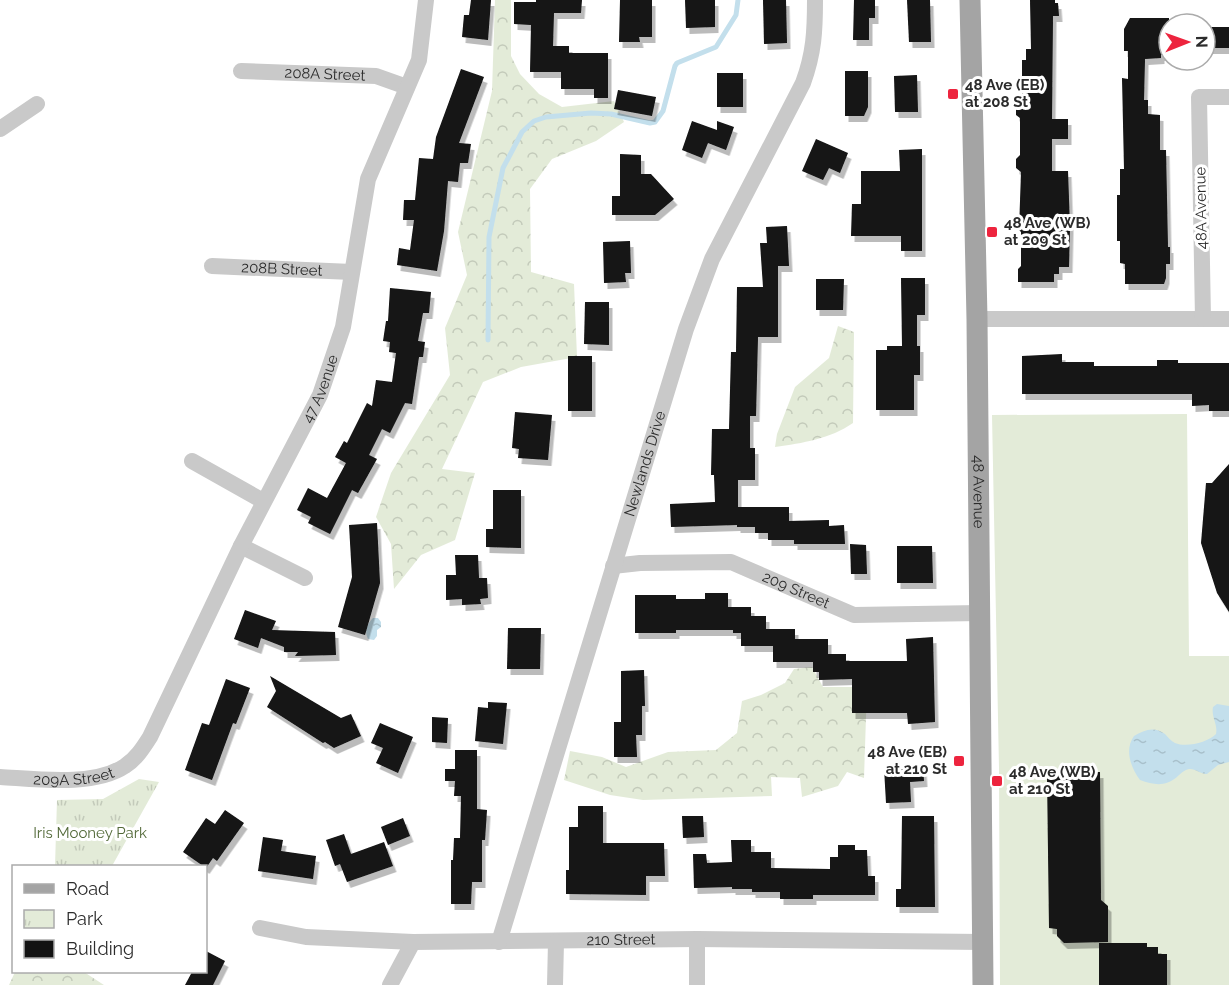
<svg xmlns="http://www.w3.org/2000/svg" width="1229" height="985" font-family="Raleway,sans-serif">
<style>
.grass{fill:#e3ebd8}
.forest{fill:url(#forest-crowns)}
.park{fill:url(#park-tufts)}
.water{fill:url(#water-ripples)}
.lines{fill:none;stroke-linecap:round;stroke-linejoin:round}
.stream{stroke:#c3dfec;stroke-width:5}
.building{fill:#131313;filter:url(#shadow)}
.minor{stroke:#c9c9c9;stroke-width:16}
.major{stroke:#a4a4a4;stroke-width:21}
.poi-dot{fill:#ed243e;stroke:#fff;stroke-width:2}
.labels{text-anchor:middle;stroke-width:6;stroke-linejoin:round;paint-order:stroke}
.street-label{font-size:15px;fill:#2c2c2c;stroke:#fff}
.poi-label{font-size:15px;font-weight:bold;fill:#2c2c2c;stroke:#fff;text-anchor:start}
.park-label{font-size:15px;fill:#526938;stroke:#fff}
</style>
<defs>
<pattern id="forest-crowns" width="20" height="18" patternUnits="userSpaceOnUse" patternTransform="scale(1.5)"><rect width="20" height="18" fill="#e3ebd8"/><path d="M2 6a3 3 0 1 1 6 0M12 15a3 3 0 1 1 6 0" fill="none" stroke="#c3caba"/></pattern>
<pattern id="park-tufts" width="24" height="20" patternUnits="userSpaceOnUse" patternTransform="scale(1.5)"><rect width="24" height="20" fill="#e3ebd8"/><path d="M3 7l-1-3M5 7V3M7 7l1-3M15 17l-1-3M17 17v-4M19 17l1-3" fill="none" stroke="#c3caba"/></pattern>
<pattern id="water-ripples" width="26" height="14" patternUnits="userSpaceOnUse" patternTransform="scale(1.5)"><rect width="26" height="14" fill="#c3dfec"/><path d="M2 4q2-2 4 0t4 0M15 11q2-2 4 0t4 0" fill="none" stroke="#a8c0cb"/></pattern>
<filter id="shadow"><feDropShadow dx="3.5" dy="6" stdDeviation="0" flood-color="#0004"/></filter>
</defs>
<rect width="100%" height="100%" fill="#fff"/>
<polygon class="grass" points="1187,414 1189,656 1229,656 1229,985 1000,985 999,768 992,415"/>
<g class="forest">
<polygon points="495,0 511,0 511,56 520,74 539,94 562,107 614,101 624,122 596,141 552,159 530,189 531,272 574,284 577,357 521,367 483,382 442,469 475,473 455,540 421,555 394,589 391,544 376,517 391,473 450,375 445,328 467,275 458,232 492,91"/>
<path d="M838,326L854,332L853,423C830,439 803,443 775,447L777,434L795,387L829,358Z"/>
<polygon points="812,667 823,687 867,687 864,778 847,772 838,786 802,797 800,778 771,777 772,796 643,800 610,795 564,780 570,751 602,757 626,767 668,752 716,750 737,733 742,701 761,695 785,683 794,669"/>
<polygon points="15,972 52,973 54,972 84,972 104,985 9,985"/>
</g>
<polygon class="park" points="139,779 159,782 112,866 55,866 57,800 103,799"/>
<g class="water">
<path d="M373,618H378L381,622V627L377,630V636L374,640L368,639C364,631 367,624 373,618Z"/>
<path d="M1217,704L1229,706V762L1218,765L1207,774C1201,774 1194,768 1189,769C1184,770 1180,774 1177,777C1165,787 1154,785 1140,780C1131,768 1124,750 1134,736C1144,730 1154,726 1165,734C1168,737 1171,741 1175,743C1187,748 1208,742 1216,734C1218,724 1211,717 1213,707Z"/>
</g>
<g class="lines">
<polyline class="stream" points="488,340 489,237 503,168 522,132 534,121 546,117 591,113 611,114 650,123 655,122 663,111 675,66 677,63 716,47 736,15 738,0"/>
</g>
<g class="building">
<polygon points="471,0 491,0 488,40 462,37 464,15 469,15"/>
<polygon points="536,0 582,0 581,13 554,13 553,46 569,46 569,53 608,53 608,98 594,98 594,89 561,89 561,72 530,72 531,25 514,24 514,2 536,2"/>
<polygon points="620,0 652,0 652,37 639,37 640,42 619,42"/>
<polygon points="685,0 715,0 715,27 686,28"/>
<polygon points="763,0 786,0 787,43 764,44"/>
<polygon points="854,0 875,0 875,18 869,18 869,40 853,40"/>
<polygon points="907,0 930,0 931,42 909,42"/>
<polygon points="1030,0 1055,0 1055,3 1058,3 1059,16 1053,16 1052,119 1068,119 1068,139 1052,139 1052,171 1068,171 1070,227 1069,267 1059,267 1059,274 1054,274 1054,282 1018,282 1018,269 1021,266 1021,232 1019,230 1021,172 1016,168 1016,159 1020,155 1020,118 1016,115 1016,108 1022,101 1022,60 1026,60 1026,49 1031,49"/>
<polygon points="1130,18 1169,18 1169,55 1161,55 1161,58 1145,59 1144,100 1148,100 1148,114 1160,115 1160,150 1166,150 1168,247 1170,247 1170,264 1166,264 1166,278 1164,284 1125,284 1125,264 1120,263 1120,241 1117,241 1117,195 1120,195 1120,169 1124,169 1122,78 1128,79 1128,51 1124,51 1124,29"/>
<rect x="1205" y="27" width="24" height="21"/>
<polygon points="461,69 484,77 459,143 471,144 468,163 460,163 458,182 448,181 444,231 437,271 397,265 399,248 410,250 414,220 403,220 404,200 415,200 419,158 433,159 436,137"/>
<polygon points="845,71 868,71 868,107 864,116 845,116"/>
<rect x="717" y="73" width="26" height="34"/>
<polygon points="917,75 918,112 895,112 894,76"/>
<polygon points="618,90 656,97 652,116 614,109"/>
<polygon points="692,121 717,130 717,121 734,127 726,150 708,143 702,158 682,150"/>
<polygon points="816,139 848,153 840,173 829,168 823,180 802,171"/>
<polygon points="922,149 922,251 901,251 901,236 851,236 852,204 861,204 861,171 900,171 899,150"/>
<polygon points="620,154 641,155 641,174 651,174 674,199 655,215 612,215 612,196 620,196"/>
<polygon points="787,226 789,266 778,266 778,337 758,337 756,416 750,416 750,448 755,448 755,480 738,480 738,507 789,507 789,521 829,520 829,526 844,525 845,544 794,544 794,540 768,540 768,533 755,533 755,527 737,527 737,525 671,527 670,504 715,502 714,475 711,475 712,429 729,429 731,352 736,352 737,287 763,287 760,243 767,243 766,227"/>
<polygon points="630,241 631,273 625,273 626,282 604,283 603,242"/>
<polygon points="901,278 925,278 925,315 917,315 917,346 920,346 920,375 914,375 914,410 876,410 876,350 887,350 887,346 902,346"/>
<polygon points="816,279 844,279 843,310 816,310"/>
<polygon points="390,288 431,292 429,313 423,313 418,341 425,342 423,357 419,357 412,404 405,403 390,433 382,429 369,455 377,459 358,493 352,490 330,534 308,523 311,517 297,510 308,488 327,498 346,463 335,457 344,441 347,443 367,403 372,406 376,380 392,382 396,353 389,352 390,342 383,341 386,321 388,321"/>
<polygon points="585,302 609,302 609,345 584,344"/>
<polygon points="1062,354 1062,362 1094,362 1094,366 1157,366 1157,360 1178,360 1178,363 1229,363 1229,411 1209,411 1209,405 1192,406 1192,394 1022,394 1022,356"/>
<rect x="568" y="356" width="24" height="55"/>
<polygon points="515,412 552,415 548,460 518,458 519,449 512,448"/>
<polygon points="1229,464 1229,612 1217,593 1201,543 1206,483 1212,483"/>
<polygon points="493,490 521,490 521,548 486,547 486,529 493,529"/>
<polygon points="377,523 380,583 365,635 338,627 352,577 349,525"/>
<polygon points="850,544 866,545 867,574 851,574"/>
<polygon points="897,546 932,546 933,583 897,583"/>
<polygon points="455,555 478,555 479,578 487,578 488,598 480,599 481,604 462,605 462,599 446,600 446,575 456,575"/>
<polygon points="705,593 728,593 728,607 751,607 751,616 766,616 766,629 795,629 795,639 828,639 828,654 846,654 846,661 907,661 906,639 933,637 935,722 908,724 907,713 852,713 852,679 819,680 819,672 813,672 813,662 773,662 773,646 741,646 741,633 733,633 733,630 676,630 676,633 635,633 635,595 676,595 676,599 705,599"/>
<polygon points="245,610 276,621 272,630 335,632 336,655 295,656 298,652 284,652 284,647 261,638 258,648 234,639"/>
<polygon points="508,628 541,628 540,669 507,669"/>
<polygon points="644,670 645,706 642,706 642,735 636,735 637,757 614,757 614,722 621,722 621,671"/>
<polygon points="270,676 341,718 351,714 361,736 334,748 325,742 323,743 267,707 276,691"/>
<polygon points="226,679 250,688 236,724 233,723 212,780 185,770 202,723 209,725"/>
<polygon points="488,702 507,703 503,744 475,741 478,707 488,708"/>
<polygon points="432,717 448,718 447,743 432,742"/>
<polygon points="380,723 413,737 398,773 376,763 383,748 371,743"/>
<polygon points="455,750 477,750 477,809 487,810 485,840 482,840 482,882 472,882 471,904 451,904 451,860 453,860 454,838 460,838 461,796 454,796 455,781 445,781 445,769 455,769"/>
<polygon points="923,767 924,781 910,782 911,802 886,803 884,768"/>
<polygon points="1100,772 1101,900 1108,906 1108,942 1064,943 1057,936 1057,929 1049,928 1047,775 1077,775 1078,773"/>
<polygon points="578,806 603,806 603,843 664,843 665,876 646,876 646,895 566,894 566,870 569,870 569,827 578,827"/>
<polygon points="225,810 244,823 217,861 213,858 206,868 183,852 206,818 215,824"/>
<polygon points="682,816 703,816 704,837 683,838"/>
<polygon points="902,816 934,816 935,907 896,907 896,889 901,889"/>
<polygon points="403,818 410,836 388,845 381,827"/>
<polygon points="344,834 351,854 384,842 393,866 347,882 340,864 335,866 326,840"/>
<polygon points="263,837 283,840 281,851 316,856 313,879 258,871"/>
<polygon points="731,840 751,840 751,852 771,852 771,868 830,869 830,857 838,857 838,845 855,845 855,850 867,850 868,876 875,876 875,895 813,895 813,899 780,899 780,892 752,892 752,889 732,889 732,887 694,888 693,854 706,854 707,863 732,862"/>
<polygon points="1099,943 1147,943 1147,947 1158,947 1158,954 1167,954 1167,985 1099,985"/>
<polygon points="206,951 225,961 213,985 185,985 192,972 206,972"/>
</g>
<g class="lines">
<g class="minor">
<path id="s1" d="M241,71L376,76L407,87"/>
<polyline points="0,129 37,104"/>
<path id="s2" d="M212,266L352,272"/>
<polyline points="977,319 1229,319"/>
<polyline points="1203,319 1199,97 1229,97"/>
<polyline points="192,461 263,501"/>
<polyline points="241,546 305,578"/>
<path id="s3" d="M613,566L640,563L731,562L854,615L980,613"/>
<path id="s4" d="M0,777C36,779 94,787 125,766C136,759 143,748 150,737L241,546L320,395L343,327L368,179L419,60L426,0"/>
<path id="s5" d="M260,928L306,937L413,942L697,939L983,942"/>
<polyline points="697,939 697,985"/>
<path id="s6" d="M499,942L686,329L712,259L803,83C814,53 815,31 815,0"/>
<polyline points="390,985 413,942"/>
<polyline points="555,985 556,942"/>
</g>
<path class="major" id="s7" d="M970,0L977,319L983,985"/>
</g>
<g class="poi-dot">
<rect x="947" y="88" width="12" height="12" rx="3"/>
<rect x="986" y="226" width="12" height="12" rx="3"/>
<rect x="953" y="755" width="12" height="12" rx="3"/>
<rect x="991" y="775" width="12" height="12" rx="3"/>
</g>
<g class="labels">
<g class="street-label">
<text dy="5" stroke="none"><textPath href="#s1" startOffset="84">208A Street</textPath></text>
<text transform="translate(1201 208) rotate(-91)" y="5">48A Avenue</text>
<text dy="5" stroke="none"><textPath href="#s2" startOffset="70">208B Street</textPath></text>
<text dy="5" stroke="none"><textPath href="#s4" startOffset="554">47 Avenue</textPath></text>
<text dy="5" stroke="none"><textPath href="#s6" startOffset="500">Newlands Drive</textPath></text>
<text dy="5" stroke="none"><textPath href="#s7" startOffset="492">48 Avenue</textPath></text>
<text dy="5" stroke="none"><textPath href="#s3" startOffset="189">209 Street</textPath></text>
<text dy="5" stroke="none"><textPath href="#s4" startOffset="74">209A Street</textPath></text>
<text dy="5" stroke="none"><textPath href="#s5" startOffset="362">210 Street</textPath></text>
</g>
<g class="poi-label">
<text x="965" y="90">48 Ave (EB)<tspan x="965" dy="17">at 208 St</tspan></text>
<text x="1004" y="228">48 Ave (WB)<tspan x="1004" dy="17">at 209 St</tspan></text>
<text x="947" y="757" text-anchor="end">48 Ave (EB)<tspan x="947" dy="17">at 210 St</tspan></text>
<text x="1009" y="777">48 Ave (WB)<tspan x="1009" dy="17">at 210 St</tspan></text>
</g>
<g class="park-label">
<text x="90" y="838">Iris Mooney Park</text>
</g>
</g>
<rect x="12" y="865" width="195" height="108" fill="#ffffff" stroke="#ababab" stroke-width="1.5"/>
<rect x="24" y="884" width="30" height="9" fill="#a4a4a4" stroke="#ababab" stroke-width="1.5"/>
<text x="66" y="895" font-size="18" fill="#2c2c2c">Road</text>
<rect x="24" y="910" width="30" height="18" fill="url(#park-tufts)" stroke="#ababab" stroke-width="1.5"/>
<text x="66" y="925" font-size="18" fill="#2c2c2c">Park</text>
<rect x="24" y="940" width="30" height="18" fill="#131313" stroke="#ababab" stroke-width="1.5"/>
<text x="66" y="955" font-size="18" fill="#2c2c2c">Building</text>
<g transform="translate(1187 42) rotate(89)"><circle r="28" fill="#ffffff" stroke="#ababab" stroke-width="1.5"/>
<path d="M0-4.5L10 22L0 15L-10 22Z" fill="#ed243e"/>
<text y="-9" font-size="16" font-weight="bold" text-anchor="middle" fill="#2c2c2c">N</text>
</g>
</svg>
